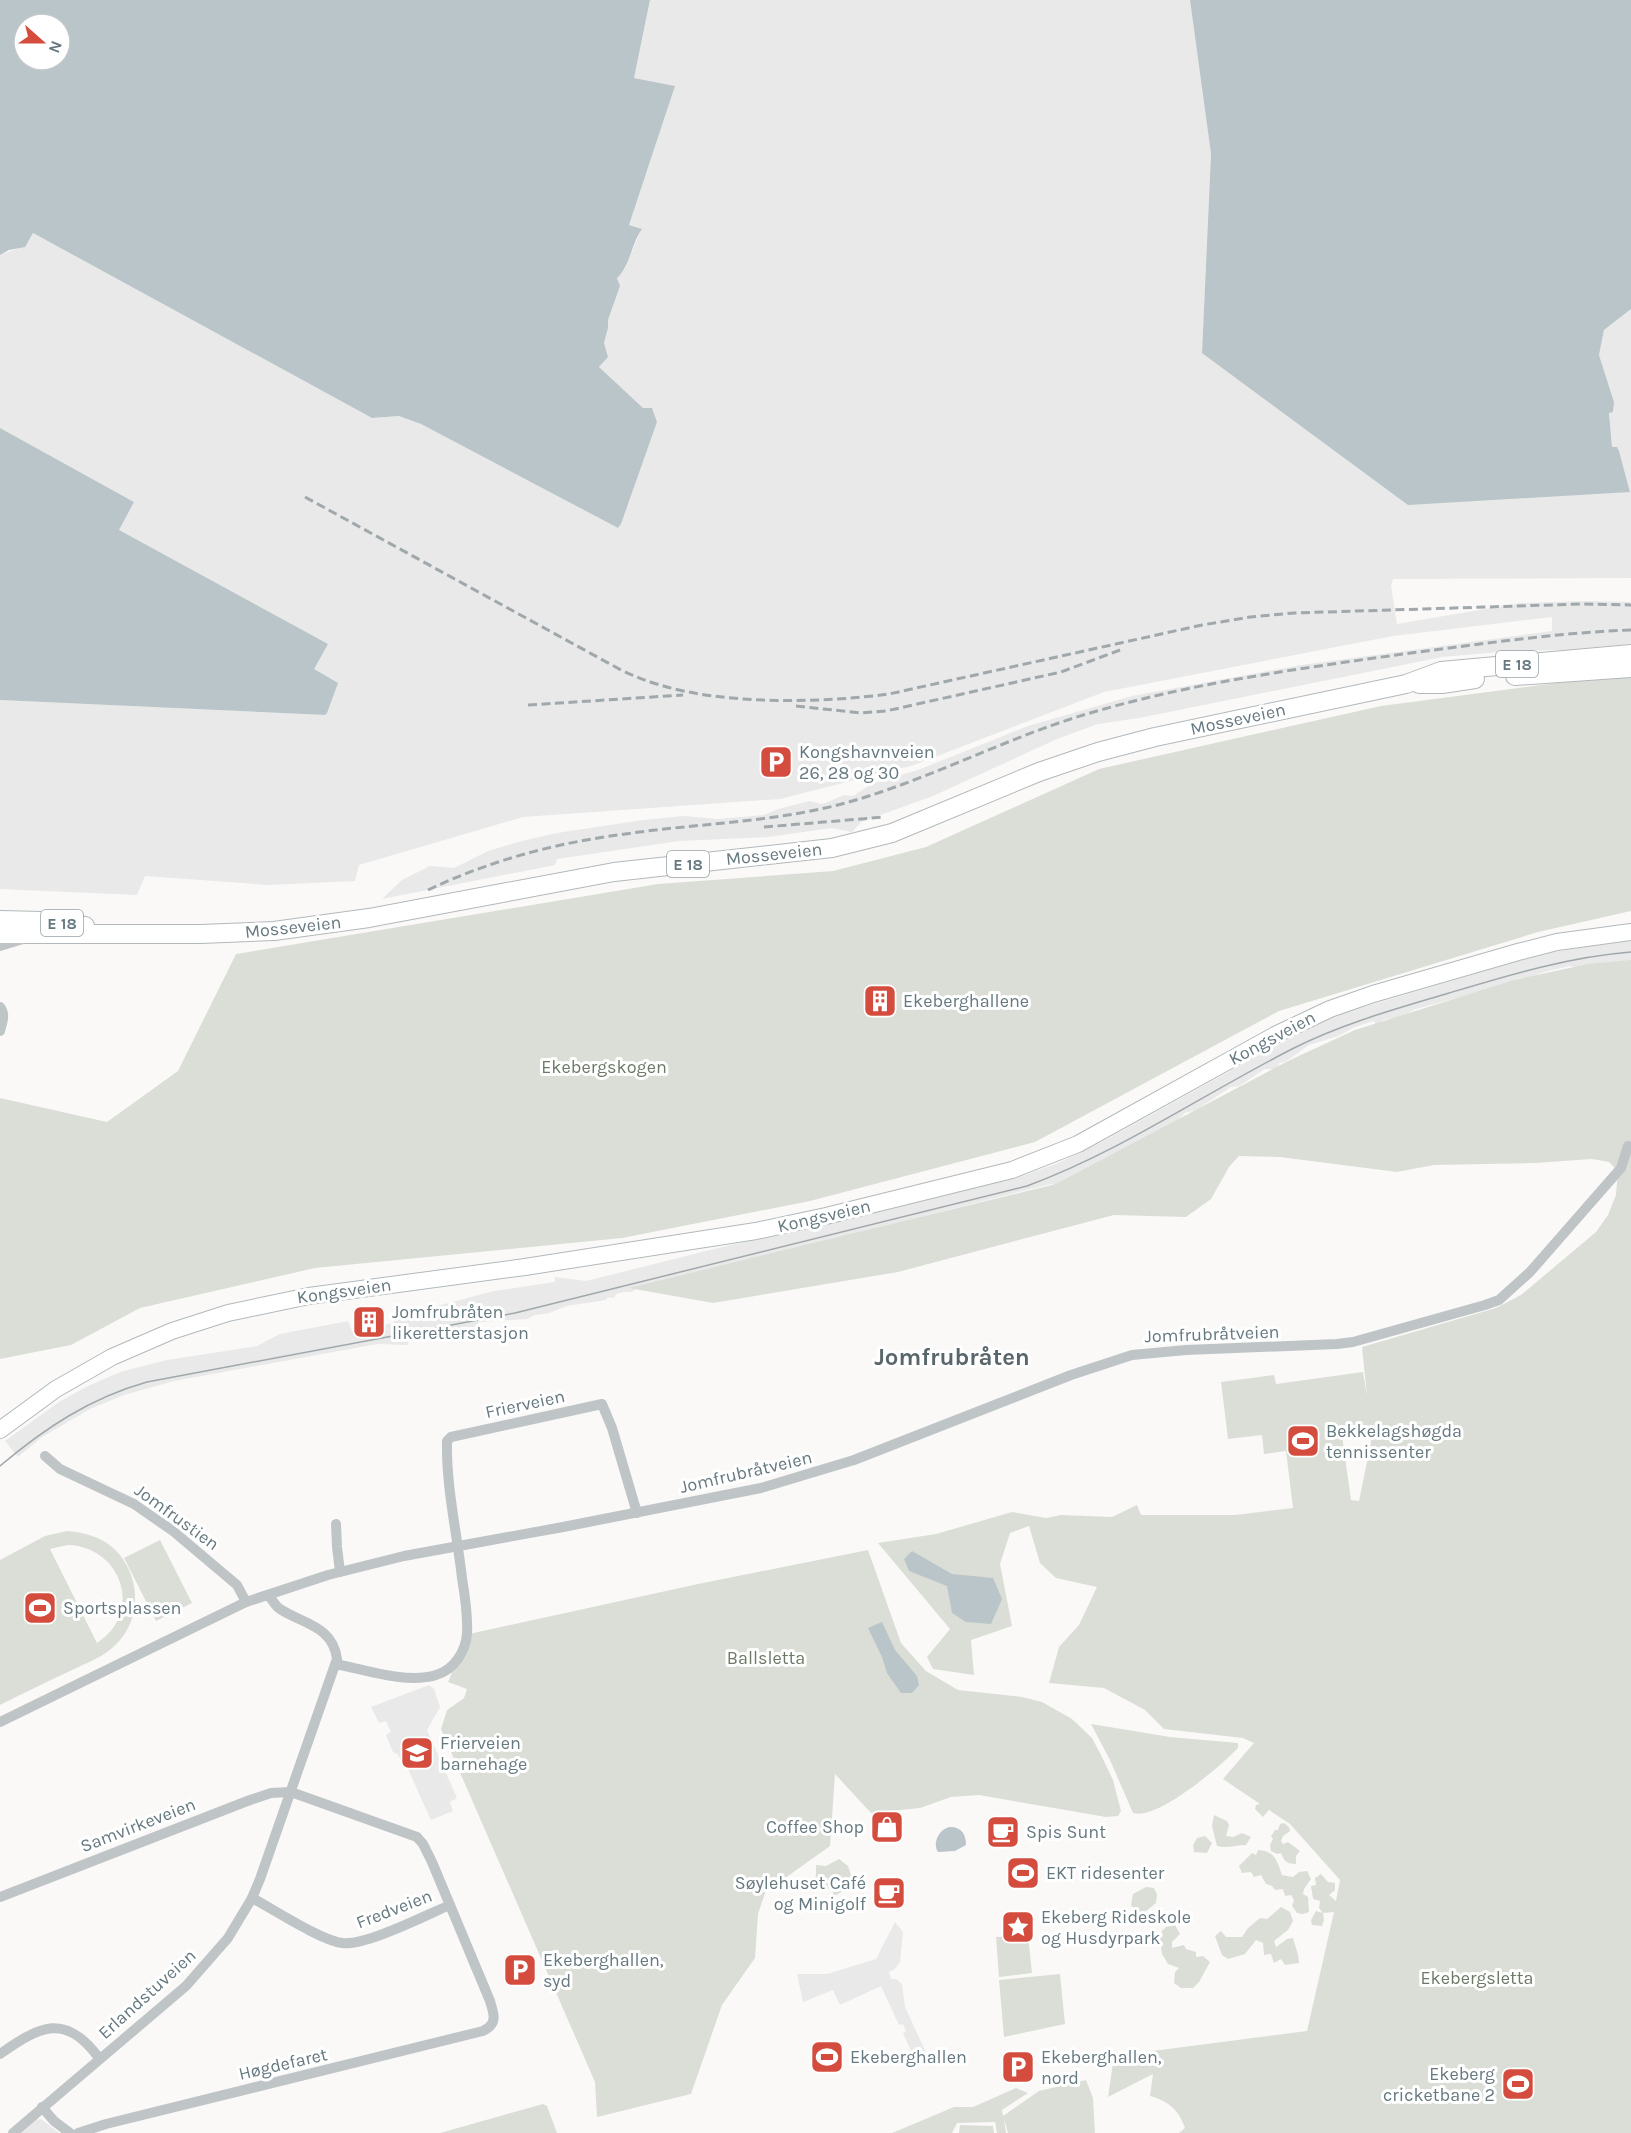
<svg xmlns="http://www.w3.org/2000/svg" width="1631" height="2133" font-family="Karla,sans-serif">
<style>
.built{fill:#e8e9e8}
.green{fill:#dbded7;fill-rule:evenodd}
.water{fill:#b9c5c8;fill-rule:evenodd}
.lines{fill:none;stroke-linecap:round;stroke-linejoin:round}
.secondary-casing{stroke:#b2b9bc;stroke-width:18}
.trunk-casing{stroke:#b3b8bb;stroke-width:20}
.minor{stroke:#bfc5c7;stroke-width:10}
.secondary{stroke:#fff;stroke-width:16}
.trunk{stroke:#fff;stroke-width:18}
.tram{stroke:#a0a8ac;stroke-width:1.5}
.rail{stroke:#a0a8ac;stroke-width:3;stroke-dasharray:9 4.5;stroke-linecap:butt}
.labels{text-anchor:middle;stroke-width:6;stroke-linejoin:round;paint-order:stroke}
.shield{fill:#fff;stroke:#95a1a6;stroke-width:1.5}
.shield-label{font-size:16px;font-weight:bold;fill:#677980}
.street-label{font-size:18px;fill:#677980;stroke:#fff}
.poi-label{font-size:18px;fill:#677980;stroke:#fff;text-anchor:start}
.park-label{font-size:18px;fill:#6c7966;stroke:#fff}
.district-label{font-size:24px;font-weight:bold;fill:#59666c;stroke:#fff}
</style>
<rect width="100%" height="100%" fill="#faf9f8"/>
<g class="built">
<polygon points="650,0 1190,0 1211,154 1202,353 1630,492 1619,451 1617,448 1612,447 1609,412 1613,412 1614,402 1599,355 1604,330 1631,309 1631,578 1393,579 1391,586 1397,624 1520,603 1585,601 1631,602 1631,644 1567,650 1511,651 1442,657 1139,718 1098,724 1057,739 933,796 861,822 852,832 832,828 768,837 679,841 557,859 555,865 382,899 402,880 430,866 454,868 488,851 522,841 557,833 643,820 683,816 718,819 764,815 778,809 809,801 823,804 844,795 853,796 871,784 918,770 1028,726 1132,696 1301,665 1552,631 1552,617 1393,636 1104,692 914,765 780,799 523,817 359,865 355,881 268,885 145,876 137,895 0,889 0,700 325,715 313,669 327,645 118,530 134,502 0,428 0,255 21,247 33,233 372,418 399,416 421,424 618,528 621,524 657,422 652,409 643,408 599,367 608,357 604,343 608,328 608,320 620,286 617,277 626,267 641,229 629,225 675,86 634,78"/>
<polygon points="1631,941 1631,961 1577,968 1570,966 1544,972 1529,978 1520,978 1501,986 1416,1009 1400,1017 1383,1020 1382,1023 1375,1024 1374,1021 1355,1027 1338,1036 1309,1045 1285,1062 1279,1063 1278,1069 1265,1069 1239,1086 1231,1087 1196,1110 1185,1113 1173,1124 1057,1186 1051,1184 636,1289 632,1292 623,1292 616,1294 614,1298 608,1297 606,1300 567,1306 549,1313 535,1315 527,1319 481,1322 478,1322 479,1326 408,1339 408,1345 405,1345 377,1344 174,1381 124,1395 90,1409 42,1437 18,1457 5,1441 59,1402 86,1387 120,1372 167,1360 257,1346 280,1334 348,1321 352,1331 394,1323 393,1318 407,1314 494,1291 555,1282 555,1277 586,1281 726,1246 815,1228 1022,1176 1058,1163 1098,1144 1297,1034 1340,1014 1539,955 1594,945"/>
<polygon points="429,1685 434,1689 440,1707 427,1730 457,1798 450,1802 453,1811 431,1820 408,1769 397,1754 393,1752 386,1735 391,1732 386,1721 379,1723 371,1707"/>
<polygon points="895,1922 903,1932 900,1962 895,1969 889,1972 891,1979 896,1979 902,1984 905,2007 928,2057 928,2060 917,2065 903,2033 906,2031 903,2024 899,2025 881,1986 840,2005 833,1990 803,2002 797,1974 827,1974 876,1959"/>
<polygon points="41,2119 59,2133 20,2133 34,2120"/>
</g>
<g class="green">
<polygon points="1601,677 1631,678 1631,911 1538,932 1279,1011 1035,1142 810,1201 622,1238 315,1268 140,1308 71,1345 0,1359 0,1098 107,1122 178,1071 236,954 658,884 833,871 926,847 1099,769 1381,706"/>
<path d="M1631,960V2133H1179L1185,2128C1179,2110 1168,2101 1150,2096L1153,2074L1108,2097L1114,2056L1307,2031L1334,1912L1323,1913L1324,1920L1322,1926L1312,1925L1311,1920L1316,1911L1323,1913L1319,1908L1320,1901L1313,1899L1311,1886L1316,1885L1315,1878L1321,1874L1328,1882L1335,1883V1890L1329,1895L1336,1901L1340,1880L1290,1824L1269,1810L1263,1817L1255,1809L1256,1805L1260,1804L1223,1779L1254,1743L1243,1738L1164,1729L1145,1710L1104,1688L1049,1683L1059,1647L1079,1625L1097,1587L1056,1578L1040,1563L1029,1526L1010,1533L1000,1564L1012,1626L971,1640L974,1675L933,1669L927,1657L950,1629L878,1543L936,1534L1012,1512L1046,1518L1061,1515L1112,1517L1137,1505L1141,1515H1235L1293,1508L1286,1451L1264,1454L1262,1435L1228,1439L1221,1382L1274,1375L1276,1384L1363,1372L1367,1396L1362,1347L1496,1308L1521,1295L1596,1232L1608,1215L1616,1195L1618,1171L1609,1162L1592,1159L1535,1163L1434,1165L1397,1172L1280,1157L1239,1156L1229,1167L1211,1199L1186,1217L1114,1215L898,1272L713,1303L629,1288L1056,1184L1290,1060L1355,1030L1514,980L1588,964ZM1371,1430L1372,1437L1359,1501L1351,1500L1342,1435Z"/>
<path d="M67,1531C93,1533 115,1542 127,1566C142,1594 136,1629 111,1649C99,1659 84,1664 70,1671C47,1682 23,1693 0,1705V1560L45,1536ZM68,1545C122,1547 144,1613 97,1643L50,1549Z"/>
<polygon points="160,1540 192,1603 156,1621 124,1558"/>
<polygon points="868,1550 901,1643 926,1671 958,1690 1022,1697 1042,1702 1072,1719 1092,1738 1101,1755 1113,1780 1121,1811 1118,1816 1106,1817 979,1795 951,1797 920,1808 871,1813 835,1774 830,1846 781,1881 770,1878 758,1914 755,1958 722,2005 691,2094 597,2117 595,2082 441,1729 447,1710 464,1698 467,1689 448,1682 469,1634 698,1584"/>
<path d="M1091,1724L1170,1737L1238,1743V1748C1222,1765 1157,1821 1133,1813L1110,1760Z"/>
<path d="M1214,1815L1227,1821L1229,1825L1226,1836L1233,1837L1242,1833L1251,1837L1246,1845C1235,1845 1228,1849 1217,1846L1212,1826Z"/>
<path d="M1284,1823L1289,1827L1290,1831L1283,1836L1281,1841L1283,1844L1288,1842L1300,1851L1296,1856V1864C1287,1864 1284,1861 1281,1853L1277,1854L1271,1851L1270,1845L1273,1839L1271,1836L1275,1830H1278L1280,1824Z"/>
<polygon points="1205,1836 1212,1843 1207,1853 1194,1852 1193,1845 1197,1838"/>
<path d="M1258,1850C1276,1851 1277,1862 1282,1875L1293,1877L1299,1872L1307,1871L1311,1879L1304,1889L1303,1894L1308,1897L1309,1912L1303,1914L1297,1913L1292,1906L1294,1900L1291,1895L1285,1896L1283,1889L1275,1890L1272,1886L1266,1884L1261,1875L1254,1877L1251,1872L1242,1873L1239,1866L1252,1853L1256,1855Z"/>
<path d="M839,1859L848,1866L851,1875C848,1886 844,1892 832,1897L834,1889L832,1887L825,1890L822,1887L815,1886L811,1889L808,1884L816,1876V1865L826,1866Z"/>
<polygon points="1146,1887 1154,1888 1157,1894 1156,1903 1145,1912 1137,1913 1131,1905 1133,1894"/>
<path d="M1281,1907L1290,1912L1293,1921L1288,1930L1274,1941L1276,1947L1287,1939L1293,1938C1295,1947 1299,1953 1299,1963L1285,1965L1281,1959L1274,1963L1271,1954L1264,1955L1263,1943L1256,1940L1245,1954L1228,1959L1222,1955L1215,1936L1221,1931L1226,1937H1242L1248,1928L1260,1918L1267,1919Z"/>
<polygon points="1175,1925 1180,1934 1172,1942 1172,1948 1184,1945 1186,1949 1196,1952 1196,1957 1203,1956 1210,1962 1199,1982 1193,1988 1181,1988 1174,1983 1175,1972 1179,1968 1168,1964 1162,1954 1159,1934 1166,1927"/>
<polygon points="1028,1935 1032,1973 999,1977 996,1937"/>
<polygon points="1060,1974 1065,2024 1004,2037 999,1980"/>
<polygon points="1086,2080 1093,2098 1095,2133 1008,2133 1004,2119 1006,2133 997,2133 995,2122 957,2123 952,2133 892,2133 954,2107 973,2107 1016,2088 1028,2093 1002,2110 1003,2116 1039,2091"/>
<polygon points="543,2104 547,2106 557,2133 440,2133"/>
<polygon points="960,2125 993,2126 994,2133 959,2133"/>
</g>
<g class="water">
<path d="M0,0H650L634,78L675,86L629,225L642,229C631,244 631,265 617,278L620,286L608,320V328L604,343L608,357L599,367L643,408H652L657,422L621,524L618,528L421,424L399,416L372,418L33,233L25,247L9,250L0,255ZM24,24H60V60H24Z"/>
<polygon points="1190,0 1631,0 1631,309 1604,330 1599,355 1614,402 1613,412 1609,413 1612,447 1617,447 1619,451 1630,492 1408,505 1202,353 1211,154"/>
<polygon points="0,428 134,502 119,530 328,644 314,669 338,683 327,713 325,715 0,700"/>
<polygon points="912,1551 952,1574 993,1578 1002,1599 991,1624 966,1622 952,1613 947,1586 909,1571 904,1559"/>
<polygon points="882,1622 895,1650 917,1676 919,1685 912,1693 901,1693 887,1673 882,1657 868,1628"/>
<path d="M950,1827C962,1827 966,1835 966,1845L955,1851L938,1852C932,1843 939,1829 950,1827Z"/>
</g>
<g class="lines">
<defs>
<polyline id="secondary" points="0,1430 56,1389 112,1357 172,1331 228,1313 309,1296 525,1267 756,1231 826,1216 1012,1170 1078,1144 1277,1034 1330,1009 1373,994 1518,952 1557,942 1631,932"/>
<g id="trunk">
<polyline points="1515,676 1631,668"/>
<polyline points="1419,684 1442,684 1475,679"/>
<polyline points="0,920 42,921 85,926"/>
<polyline points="0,934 201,934 274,931 369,918 614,872 832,848 892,833 1039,772 1098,752 1155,737 1406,684 1441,671 1631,654"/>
</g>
</defs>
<use href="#secondary" class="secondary-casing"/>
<use href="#trunk" class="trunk-casing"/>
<g class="minor">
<polyline points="0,946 23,939"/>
<path d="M0,1007C6,1014 2,1023 0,1031"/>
<polyline points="45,1456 60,1469 134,1504 173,1531 237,1585 246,1602"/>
<polyline points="336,1524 337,1547 340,1572"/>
<path d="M336,1664C365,1670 408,1684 436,1675C454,1670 466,1651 467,1633C468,1615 465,1596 462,1578C457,1533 446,1487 447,1441L451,1437L602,1404L612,1428L637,1513"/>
<polyline points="0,1722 246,1602 328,1575 404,1556 563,1527 761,1488 854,1460 1071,1375 1132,1355 1186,1350 1337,1344 1353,1342 1485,1305 1499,1300 1530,1272 1621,1168 1628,1146"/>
<path d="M0,1897L250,1800L271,1793L291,1792L417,1837L423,1844L432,1862L490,2001C494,2014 498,2024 483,2031L106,2124L78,2133"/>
<path d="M252,1898C273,1909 320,1940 342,1943C366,1946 426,1915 450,1905"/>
<path d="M0,2054C40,2026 65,2012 99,2058"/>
<polyline points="42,2107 54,2121 70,2133"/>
<path d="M13,2133L186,1986L228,1938L252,1898L260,1879L337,1659C333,1626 303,1624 280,1609C275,1606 272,1599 268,1595"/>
</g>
<use href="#secondary" class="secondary"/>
<use href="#trunk" class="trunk"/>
<path class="tram" d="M0,1466C45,1428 90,1398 147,1382L515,1313L1027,1186C1122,1151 1205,1093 1294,1048C1344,1023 1396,1009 1449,993C1509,975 1568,957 1631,952"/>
<g class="rail">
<path d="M305,497L621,670C634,676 646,681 660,685C726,705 821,703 889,694L1202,625L1250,617L1294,613L1582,604L1631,605"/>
<polyline points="528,705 683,695"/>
<polyline points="796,706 861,713 886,711 1061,672 1120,650"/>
<polyline points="764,827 884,817"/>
<path d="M428,890C489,861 552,844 618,835C690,824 763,823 834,806C925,783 1007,736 1097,711C1194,683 1296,669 1396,655C1474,645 1552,633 1631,630"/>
</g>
</g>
<defs>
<symbol id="parking-square" viewBox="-11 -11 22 22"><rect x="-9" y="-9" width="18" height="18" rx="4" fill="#d44c3d" stroke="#fff"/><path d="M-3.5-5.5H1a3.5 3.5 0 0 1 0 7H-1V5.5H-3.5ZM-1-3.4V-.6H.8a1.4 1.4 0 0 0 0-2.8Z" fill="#fff"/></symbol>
<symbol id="building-square" viewBox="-11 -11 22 22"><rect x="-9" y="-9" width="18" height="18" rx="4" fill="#d44c3d" stroke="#fff"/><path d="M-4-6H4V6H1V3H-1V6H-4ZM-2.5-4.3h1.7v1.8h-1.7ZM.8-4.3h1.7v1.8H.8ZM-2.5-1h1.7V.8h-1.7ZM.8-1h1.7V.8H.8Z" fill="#fff"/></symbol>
<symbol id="stadium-square" viewBox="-11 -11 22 22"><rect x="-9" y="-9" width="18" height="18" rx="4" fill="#d44c3d" stroke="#fff"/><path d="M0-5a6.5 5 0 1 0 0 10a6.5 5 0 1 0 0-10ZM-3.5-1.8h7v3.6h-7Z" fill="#fff"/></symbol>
<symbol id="school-square" viewBox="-11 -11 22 22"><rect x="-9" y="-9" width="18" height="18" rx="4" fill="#d44c3d" stroke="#fff"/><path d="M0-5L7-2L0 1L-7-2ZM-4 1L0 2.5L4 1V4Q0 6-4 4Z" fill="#fff"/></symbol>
<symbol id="shop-square" viewBox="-11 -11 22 22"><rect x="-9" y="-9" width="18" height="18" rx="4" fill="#d44c3d" stroke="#fff"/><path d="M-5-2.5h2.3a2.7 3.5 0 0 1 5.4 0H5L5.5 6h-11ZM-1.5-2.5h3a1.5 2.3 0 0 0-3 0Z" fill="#fff"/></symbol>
<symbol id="cafe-square" viewBox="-11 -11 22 22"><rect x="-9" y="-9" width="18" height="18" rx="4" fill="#d44c3d" stroke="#fff"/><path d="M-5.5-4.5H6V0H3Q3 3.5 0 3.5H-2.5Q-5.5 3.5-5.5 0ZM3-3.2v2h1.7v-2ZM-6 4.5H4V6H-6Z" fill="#fff"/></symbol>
<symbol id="sight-square" viewBox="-11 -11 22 22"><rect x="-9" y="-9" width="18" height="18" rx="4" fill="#d44c3d" stroke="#fff"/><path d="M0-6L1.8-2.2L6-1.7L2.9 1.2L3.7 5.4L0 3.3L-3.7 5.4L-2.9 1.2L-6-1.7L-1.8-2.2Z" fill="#fff"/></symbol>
</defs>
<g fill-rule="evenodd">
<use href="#parking-square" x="757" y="743" width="38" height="38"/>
<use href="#building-square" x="861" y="982" width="38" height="38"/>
<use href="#building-square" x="350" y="1303" width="38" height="38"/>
<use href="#stadium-square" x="1284" y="1422" width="38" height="38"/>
<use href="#stadium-square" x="21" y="1589" width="38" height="38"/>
<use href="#school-square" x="398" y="1734" width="38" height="38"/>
<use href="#shop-square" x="868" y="1808" width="38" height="38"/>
<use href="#cafe-square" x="984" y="1813" width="38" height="38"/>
<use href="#stadium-square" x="1004" y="1854" width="38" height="38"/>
<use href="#cafe-square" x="870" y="1874" width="38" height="38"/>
<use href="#sight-square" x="999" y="1908" width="38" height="38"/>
<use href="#parking-square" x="501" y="1951" width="38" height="38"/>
<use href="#stadium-square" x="808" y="2038" width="38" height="38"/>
<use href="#parking-square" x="999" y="2048" width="38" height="38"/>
<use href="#stadium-square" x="1499" y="2065" width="38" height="38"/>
</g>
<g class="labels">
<g class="shield">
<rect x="1496" y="651" width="42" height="26" rx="4.5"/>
<rect x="667" y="851" width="42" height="26" rx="4.5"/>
<rect x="41" y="910" width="42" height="26" rx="4.5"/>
</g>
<g class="shield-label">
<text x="1517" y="670">E 18</text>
<text x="688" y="870">E 18</text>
<text x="62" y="929">E 18</text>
</g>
<g class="street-label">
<text transform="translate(1238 719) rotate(-12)" y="6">Mosseveien</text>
<text transform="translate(774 854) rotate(-6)" y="6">Mosseveien</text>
<text transform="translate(293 927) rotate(-6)" y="6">Mosseveien</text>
<text transform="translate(1272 1038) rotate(-28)" y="6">Kongsveien</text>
<text transform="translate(824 1216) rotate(-13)" y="6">Kongsveien</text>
<text transform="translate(344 1291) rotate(-8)" y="6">Kongsveien</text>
<text transform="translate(1212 1334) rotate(-2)" y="6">Jomfrubråtveien</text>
<text transform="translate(525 1404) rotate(-12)" y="6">Frierveien</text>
<text transform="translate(746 1472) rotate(-13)" y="6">Jomfrubråtveien</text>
<text transform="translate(177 1517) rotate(36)" y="6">Jomfrustien</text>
<text transform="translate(138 1825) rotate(-21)" y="6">Samvirkeveien</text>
<text transform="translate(394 1909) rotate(-21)" y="6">Fredveien</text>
<text transform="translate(147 1994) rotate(-42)" y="6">Erlandstuveien</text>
<text transform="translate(283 2064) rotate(-13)" y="6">Høgdefaret</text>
</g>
<g class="poi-label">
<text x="799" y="758">Kongshavnveien<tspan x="799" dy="21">26, 28 og 30</tspan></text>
<text x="903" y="1007">Ekeberghallene</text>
<text x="392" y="1318">Jomfrubråten<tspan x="392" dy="21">likeretterstasjon</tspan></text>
<text x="1326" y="1437">Bekkelagshøgda<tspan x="1326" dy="21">tennissenter</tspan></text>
<text x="63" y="1614">Sportsplassen</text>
<text x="440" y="1749">Frierveien<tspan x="440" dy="21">barnehage</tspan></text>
<text x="864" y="1833" text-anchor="end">Coffee Shop</text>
<text x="1026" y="1838">Spis Sunt</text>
<text x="1046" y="1879">EKT ridesenter</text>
<text x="866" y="1889" text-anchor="end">Søylehuset Café<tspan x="866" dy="21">og Minigolf</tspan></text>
<text x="1041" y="1923">Ekeberg Rideskole<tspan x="1041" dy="21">og Husdyrpark</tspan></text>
<text x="543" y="1966">Ekeberghallen,<tspan x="543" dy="21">syd</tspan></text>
<text x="850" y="2063">Ekeberghallen</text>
<text x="1041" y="2063">Ekeberghallen,<tspan x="1041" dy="21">nord</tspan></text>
<text x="1495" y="2080" text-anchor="end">Ekeberg<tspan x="1495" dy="21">cricketbane 2</tspan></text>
</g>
<g class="park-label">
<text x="604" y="1073">Ekebergskogen</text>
<text x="766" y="1664">Ballsletta</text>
<text x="1477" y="1984">Ekebergsletta</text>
</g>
<g class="district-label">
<text x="952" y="1365">Jomfrubråten</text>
</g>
</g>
<g transform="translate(42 42) rotate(111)"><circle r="28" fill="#ffffff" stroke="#c2c9cc" stroke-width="1.5"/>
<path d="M0-4.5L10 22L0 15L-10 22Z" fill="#d44c3d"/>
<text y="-9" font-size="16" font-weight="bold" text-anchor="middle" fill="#677980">N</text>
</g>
</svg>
